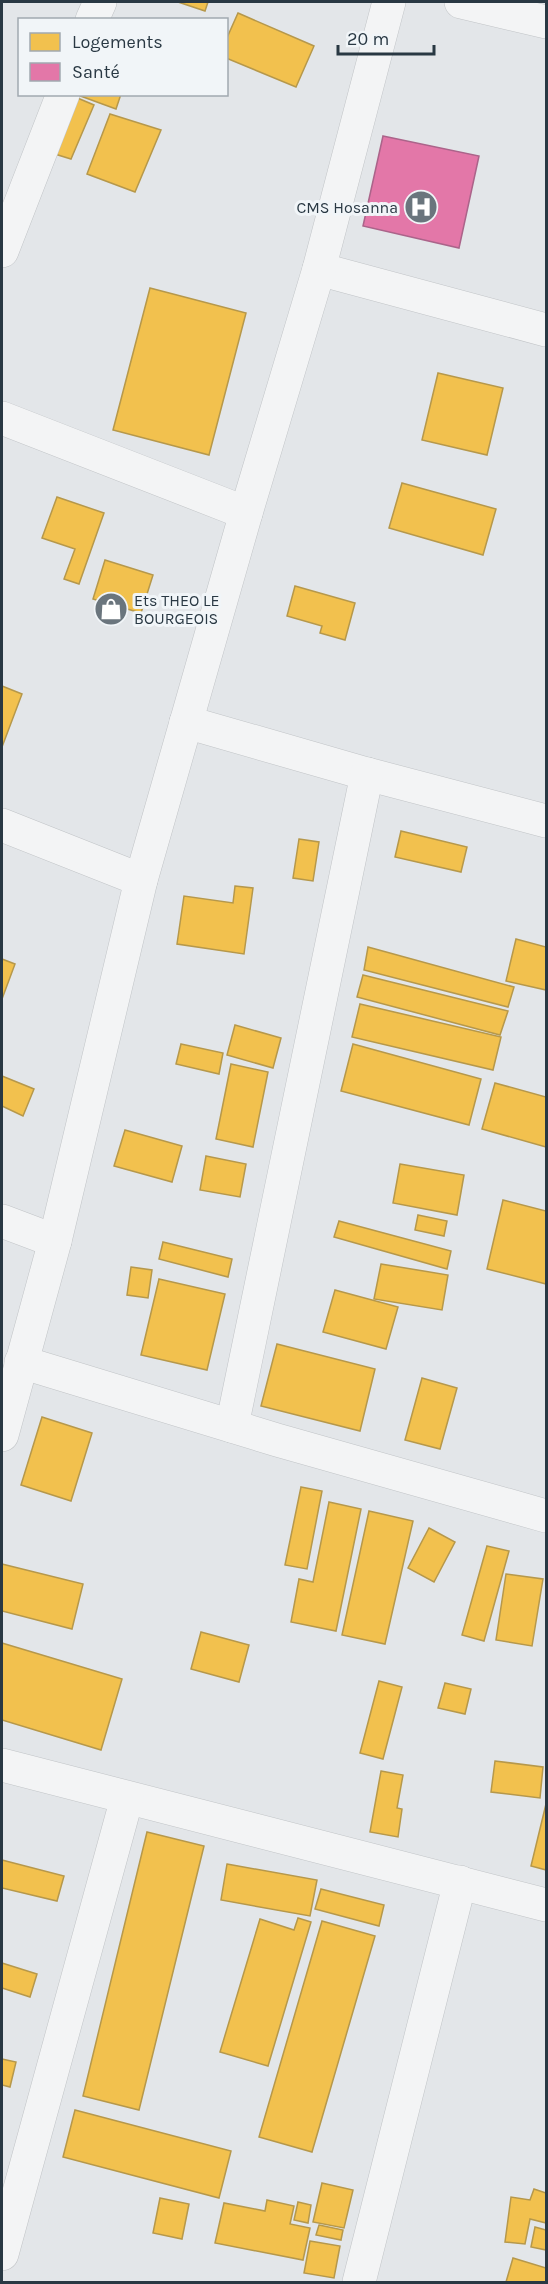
<svg xmlns="http://www.w3.org/2000/svg" width="548" height="2284" font-family="Karla,sans-serif">
<style>
.homes{fill:#f2c14e;stroke:#b6984b;stroke-width:1.5}
.health{fill:#e377a8;stroke:#ab648a;stroke-width:1.5}
.lines{fill:none;stroke-linecap:round;stroke-linejoin:round}
.minor-casing{stroke:#c1c4c7;stroke-width:34}
.minor{stroke:#f3f4f5;stroke-width:33}
.labels{text-anchor:middle;stroke-width:6;stroke-linejoin:round;paint-order:stroke}
.poi-label{font-size:16px;fill:#293843;stroke:#f1f5f8;text-anchor:end}
</style>
<rect width="100%" height="100%" fill="#e3e6e9"/>
<g class="homes">
<polygon points="178,2 208,2 205,11"/>
<polygon points="238,13 314,46 296,87 226,58 226,40"/>
<polygon points="68,94 94,105 71,159 45,151"/>
<polygon points="75,94 121,94 116,109"/>
<polygon points="110,114 161,130 135,192 87,174"/>
<polygon points="150,288 246,313 209,455 113,430"/>
<polygon points="438,373 503,388 487,455 422,440"/>
<polygon points="402,483 496,509 483,555 389,528"/>
<polygon points="57,497 104,513 79,584 64,579 75,549 42,538"/>
<polygon points="105,560 153,575 141,613 93,599"/>
<polygon points="295,586 355,603 345,640 320,633 322,626 287,616"/>
<polygon points="2,686 22,694 2,747"/>
<polygon points="401,831 467,847 461,872 395,857"/>
<polygon points="299,839 319,842 313,881 293,878"/>
<polygon points="235,886 253,888 244,954 177,944 184,896 233,903"/>
<polygon points="516,939 546,947 546,990 506,981"/>
<polygon points="368,947 514,987 508,1007 364,970"/>
<polygon points="2,959 15,964 2,999"/>
<polygon points="363,975 508,1011 500,1035 357,997"/>
<polygon points="360,1004 501,1037 493,1070 352,1037"/>
<polygon points="235,1025 281,1038 273,1068 227,1055"/>
<polygon points="181,1044 223,1053 219,1074 176,1064"/>
<polygon points="353,1044 481,1079 469,1125 341,1091"/>
<polygon points="231,1064 268,1072 253,1147 216,1139"/>
<polygon points="2,1076 34,1089 23,1116 2,1106"/>
<polygon points="495,1083 546,1097 546,1147 482,1129"/>
<polygon points="125,1130 182,1146 172,1182 114,1166"/>
<polygon points="206,1156 246,1164 240,1197 200,1190"/>
<polygon points="400,1164 464,1175 457,1215 393,1203"/>
<polygon points="503,1200 546,1211 546,1284 487,1269"/>
<polygon points="418,1215 447,1221 444,1236 415,1230"/>
<polygon points="339,1221 451,1251 447,1269 334,1237"/>
<polygon points="163,1242 232,1259 228,1277 159,1259"/>
<polygon points="381,1264 448,1275 442,1310 374,1299"/>
<polygon points="131,1267 152,1270 148,1298 127,1295"/>
<polygon points="159,1279 225,1294 207,1370 141,1355"/>
<polygon points="335,1290 398,1307 386,1349 323,1332"/>
<polygon points="277,1344 375,1369 360,1431 261,1406"/>
<polygon points="422,1378 457,1388 440,1449 405,1440"/>
<polygon points="42,1417 92,1433 71,1501 21,1485"/>
<polygon points="301,1487 322,1491 307,1569 285,1565"/>
<polygon points="329,1502 361,1509 336,1631 291,1622 299,1579 313,1582"/>
<polygon points="369,1511 413,1521 385,1644 342,1635"/>
<polygon points="429,1528 455,1542 434,1582 408,1568"/>
<polygon points="487,1546 509,1551 484,1641 462,1635"/>
<polygon points="2,1564 83,1584 72,1629 2,1611"/>
<polygon points="506,1574 543,1579 532,1646 496,1640"/>
<polygon points="201,1632 249,1645 239,1682 191,1669"/>
<polygon points="2,1643 122,1679 101,1750 2,1720"/>
<polygon points="379,1681 402,1687 383,1759 360,1753"/>
<polygon points="445,1683 471,1689 465,1714 438,1708"/>
<polygon points="495,1761 543,1767 540,1798 491,1792"/>
<polygon points="381,1771 403,1775 397,1808 402,1809 398,1837 370,1832"/>
<polygon points="546,1804 546,1870 531,1866"/>
<polygon points="147,1832 204,1846 139,2110 83,2096"/>
<polygon points="2,1860 64,1876 57,1901 2,1888"/>
<polygon points="227,1864 317,1880 310,1916 221,1900"/>
<polygon points="321,1889 384,1905 379,1926 315,1909"/>
<polygon points="298,1918 311,1922 268,2066 220,2052 260,1919 294,1930"/>
<polygon points="322,1921 375,1936 312,2152 259,2137"/>
<polygon points="2,1963 37,1974 30,1997 2,1988"/>
<polygon points="2,2059 16,2062 10,2087 2,2085"/>
<polygon points="75,2110 231,2151 219,2198 63,2157"/>
<polygon points="322,2183 353,2190 344,2228 313,2222"/>
<polygon points="534,2189 546,2193 546,2223 530,2219 525,2244 505,2242 511,2197 530,2200"/>
<polygon points="160,2198 189,2204 182,2239 153,2233"/>
<polygon points="267,2200 294,2206 290,2224 310,2228 303,2260 215,2243 224,2203 265,2211"/>
<polygon points="298,2202 311,2205 308,2223 294,2220"/>
<polygon points="319,2225 343,2230 341,2240 316,2235"/>
<polygon points="535,2227 546,2230 546,2250 531,2247"/>
<polygon points="310,2241 340,2246 334,2278 304,2273"/>
<polygon points="513,2258 546,2268 546,2282 506,2282"/>
</g>
<polygon class="health" points="383,136 479,156 459,248 363,226"/>
<g class="lines">
<defs>
<g id="minor">
<polyline points="461,2 546,22"/>
<polyline points="92,20 100,2"/>
<polyline points="2,251 63,94"/>
<polyline points="319,269 546,330"/>
<polyline points="2,418 246,513"/>
<polyline points="186,722 367,774 546,821"/>
<polyline points="2,825 141,880"/>
<polyline points="2,1221 55,1241"/>
<polyline points="21,1362 277,1440 546,1516"/>
<polyline points="232,1426 367,774"/>
<polyline points="2,1435 55,1241 141,880 246,513 319,269 389,2"/>
<polyline points="2,1765 546,1905"/>
<polyline points="2,2254 127,1798"/>
<polyline points="359,2282 460,1882"/>
</g>
</defs>
<use href="#minor" class="minor-casing"/>
<use href="#minor" class="minor"/>
</g>
<defs>
<symbol id="hospital-disc" viewBox="-11 -11 22 22"><circle r="9.5" fill="#6a757d" stroke="#f1f5f8"/><path d="M-5-5h3v3.5h4V-5h3V5h-3V1.5h-4V5h-3Z" fill="#fff"/></symbol>
<symbol id="shop-disc" viewBox="-11 -11 22 22"><circle r="9.5" fill="#6a757d" stroke="#f1f5f8"/><path d="M-5-2.5h2.3a2.7 3.5 0 0 1 5.4 0H5L5.5 6h-11ZM-1.5-2.5h3a1.5 2.3 0 0 0-3 0Z" fill="#fff"/></symbol>
</defs>
<g fill-rule="evenodd">
<use href="#hospital-disc" x="402" y="188" width="38" height="38"/>
<use href="#shop-disc" x="92" y="590" width="38" height="38"/>
</g>
<g class="labels">
<g class="poi-label">
<text x="398" y="213">CMS Hosanna</text>
<text x="134" y="606" text-anchor="start">Ets THEO LE<tspan x="134" dy="18">BOURGEOIS</tspan></text>
</g>
</g>
<rect width="548" height="2284" fill="none" stroke="#293843" stroke-width="6"/>
<rect x="18" y="18" width="210" height="78" fill="#f1f5f8" stroke="#a1a9b0" stroke-width="1.5"/>
<rect x="30" y="33" width="30" height="18" fill="#f2c14e" stroke="#a1a9b0" stroke-width="1.5"/>
<text x="72" y="48" font-size="18" fill="#293843">Logements</text>
<rect x="30" y="63" width="30" height="18" fill="#e377a8" stroke="#a1a9b0" stroke-width="1.5"/>
<text x="72" y="78" font-size="18" fill="#293843">Santé</text>
<path d="M338 45v9h96v-9" fill="none" stroke="#293843" stroke-width="3"/>
<text x="347" y="45" font-size="18" fill="#293843" stroke="#f1f5f8" stroke-width="4.5" paint-order="stroke">20 m</text>
</svg>
